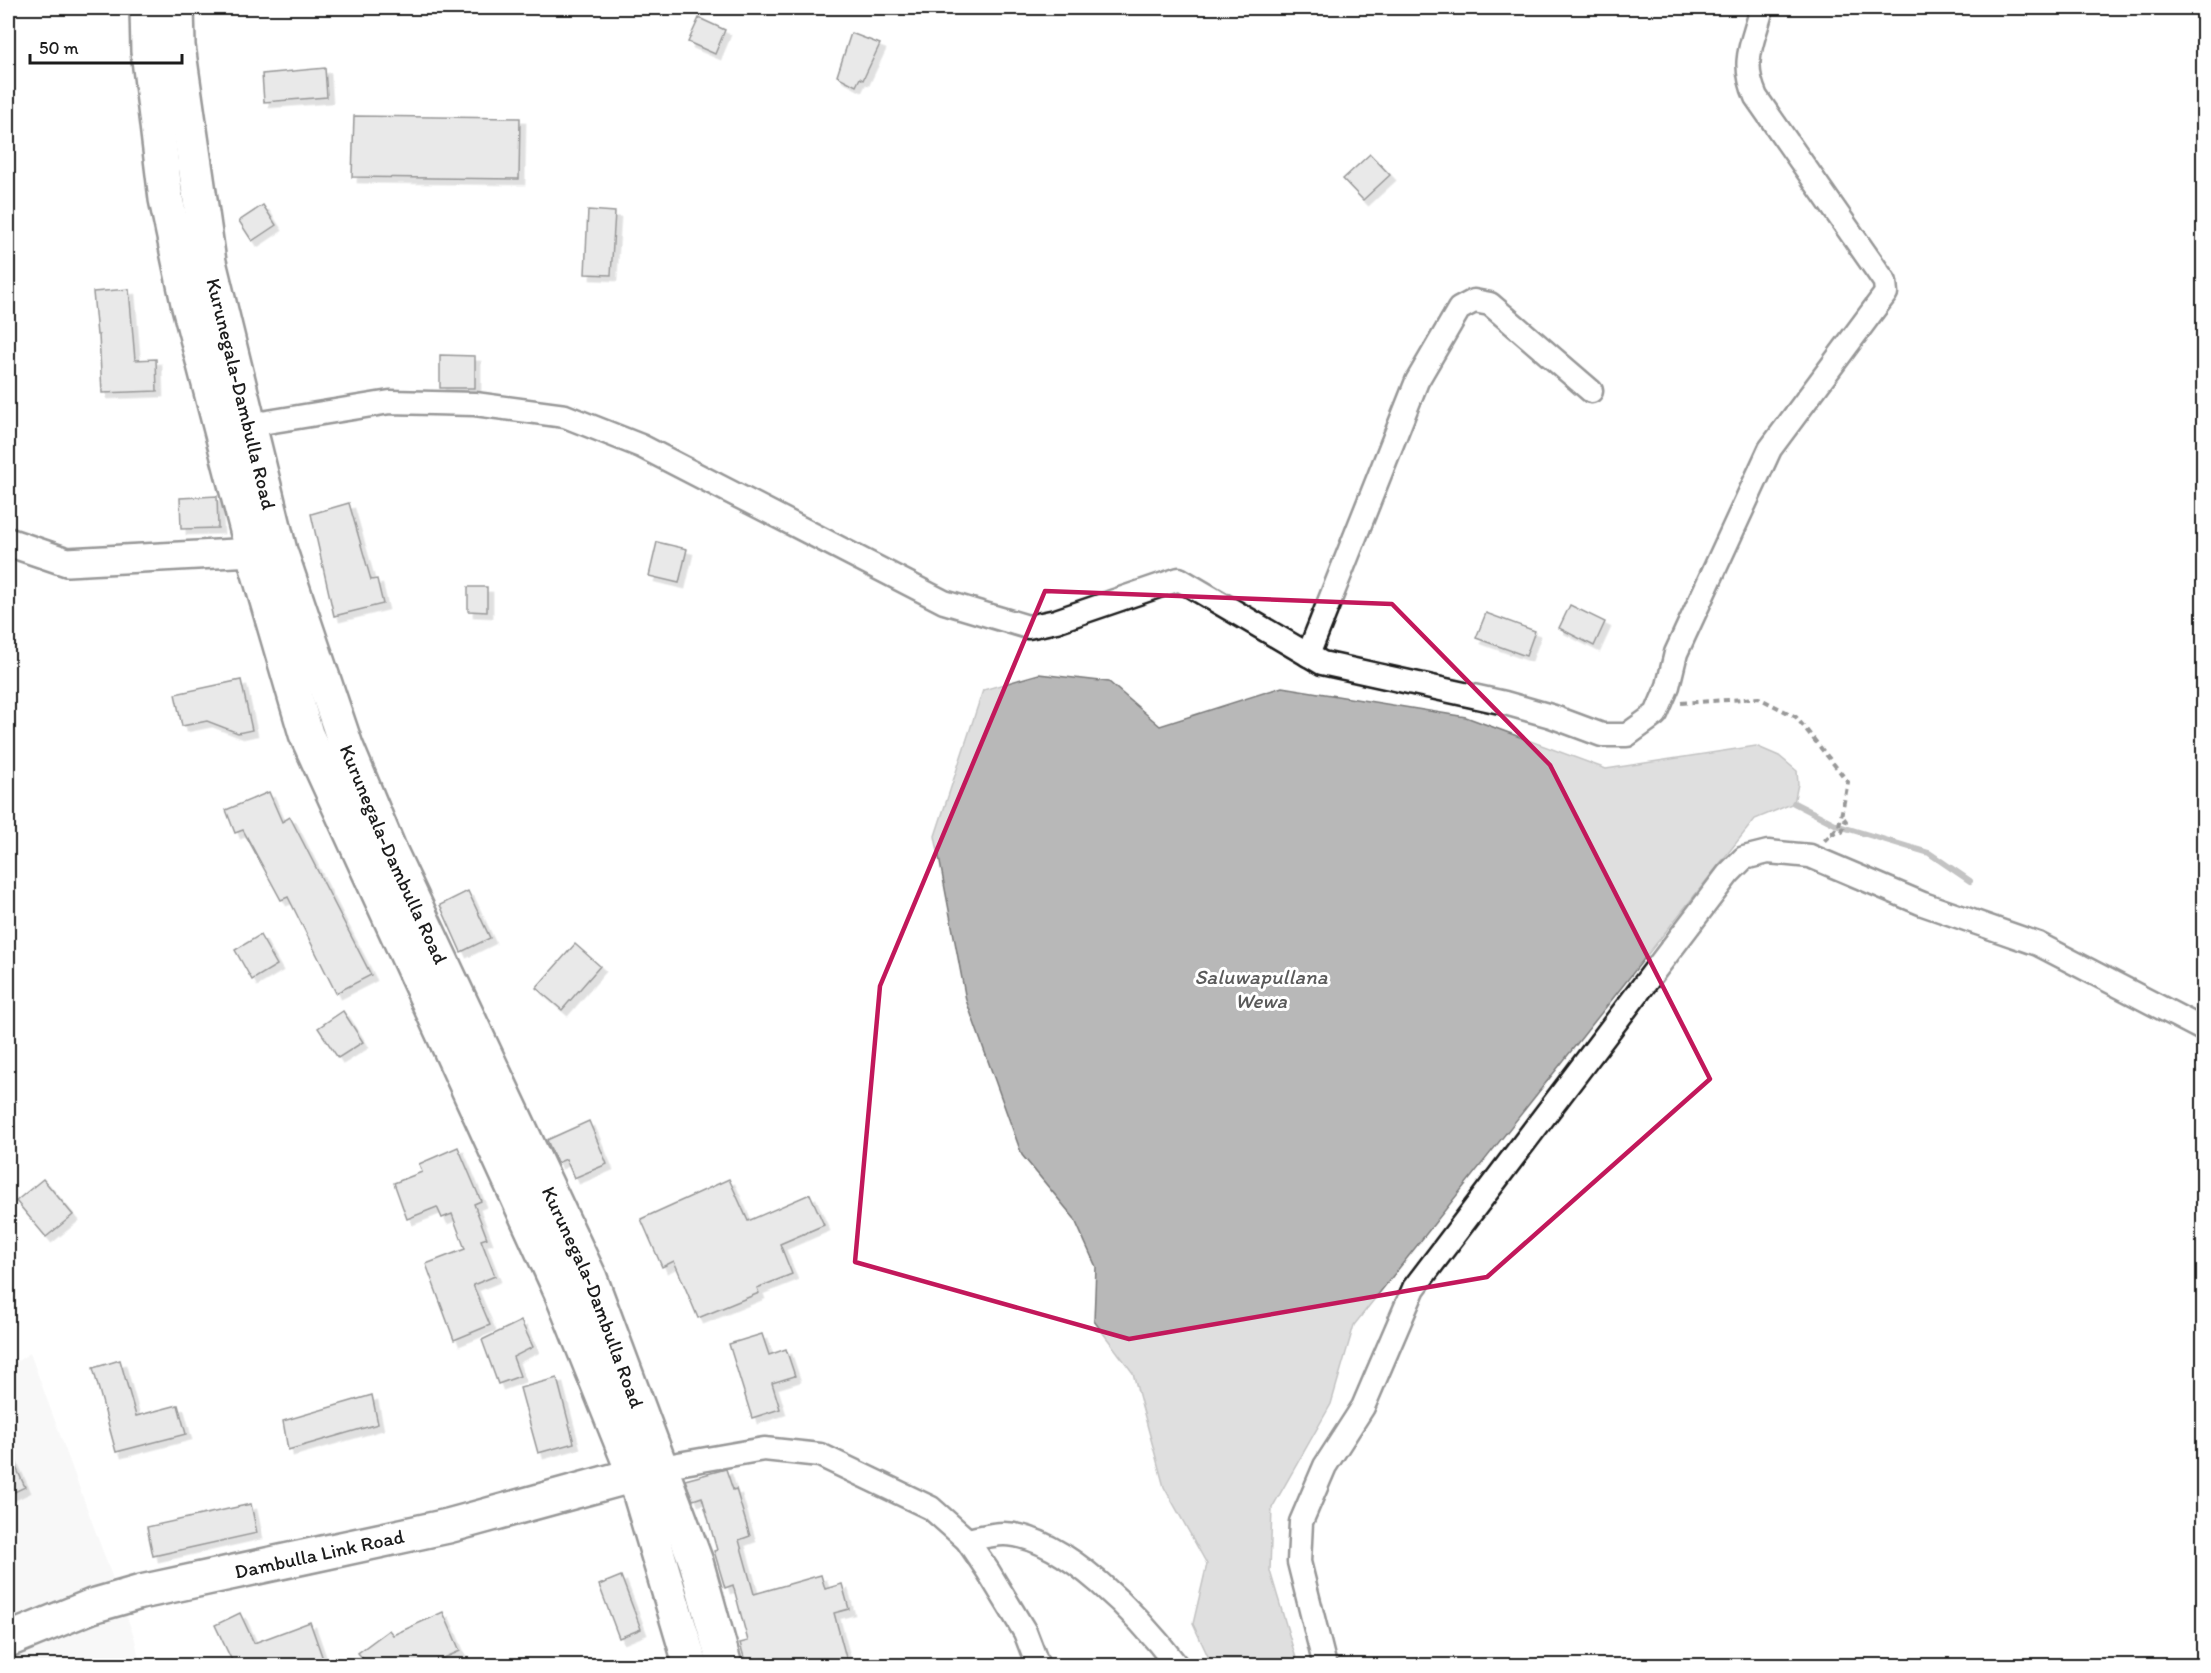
<svg xmlns="http://www.w3.org/2000/svg" width="2211" height="1673" font-family="Itim,sans-serif">
<style>
.built{fill:#f0f0f0}
.water{fill:#b8b8b8;stroke:#7a7a7a;stroke-width:1.5}
.lines{fill:none;stroke-linecap:round;stroke-linejoin:round}
.stream{stroke:#7a7a7a;stroke-width:6}
.building{fill:#cecece;stroke:#1c1c1c;stroke-width:1.5;filter:url(#shadow)}
.minor-casing{stroke:#1c1c1c;stroke-width:27}
.tertiary-casing{stroke:#1c1c1c;stroke-width:32}
.primary-casing{stroke:#1c1c1c;stroke-width:38}
.trunk-casing{stroke:#1c1c1c;stroke-width:38}
.path{stroke:#1c1c1c;stroke-width:4;stroke-dasharray:6 4.5;stroke-linecap:butt}
.minor{stroke:#fff;stroke-width:22}
.tertiary{stroke:#fff;stroke-width:27}
.primary{stroke:#fff;stroke-width:33}
.trunk{stroke:#fff;stroke-width:33}
.marked{fill:none;stroke:#c2185b;stroke-width:4.5;stroke-linejoin:round}
.labels{text-anchor:middle;stroke-width:6;stroke-linejoin:round;paint-order:stroke}
.street-label{font-size:20px;fill:#1c1c1c;stroke:#fff}
.water-label{font-size:21px;font-style:italic;fill:#5a5a5a;stroke:#fff}
</style>
<defs>
<filter id="shadow"><feDropShadow dx="5.5" dy="5.5" stdDeviation="0" flood-color="#0004"/></filter>
</defs>
<rect width="100%" height="100%" fill="#fff"/>
<filter id="ink" filterUnits="userSpaceOnUse"><feTurbulence type="fractalNoise" baseFrequency=".0167" numOctaves="2"/><feDisplacementMap in="SourceGraphic" scale="12" xChannelSelector="R" yChannelSelector="G"/><feConvolveMatrix kernelMatrix="1 2 1 2 8 2 1 2 1" color-interpolation-filters="sRGB"/></filter>
<g filter="url(#ink)">
<polygon class="built" points="30,1353 135,1639 140,1665 8,1666 8,1367"/>
<polygon class="water" points="1039,674 1109,682 1160,726 1282,687 1466,717 1606,769 1756,746 1779,756 1797,771 1798,784 1794,803 1755,819 1354,1325 1331,1404 1272,1508 1270,1571 1298,1665 1212,1665 1193,1624 1207,1564 1164,1487 1133,1373 1094,1321 1096,1267 1074,1218 1022,1155 966,1000 935,836 983,690"/>
<g class="lines">
<polyline class="stream" points="1794,803 1839,826 1929,853 1970,881"/>
</g>
<g class="building">
<polygon points="699,18 725,30 715,54 688,42"/>
<polygon points="851,33 880,44 863,80 860,78 856,86 837,76"/>
<polygon points="325,68 327,97 264,102 262,74"/>
<polygon points="354,116 520,118 519,179 352,177"/>
<polygon points="1370,154 1390,175 1363,200 1343,179"/>
<polygon points="263,205 276,225 252,241 239,221"/>
<polygon points="588,210 615,212 611,275 585,274"/>
<polygon points="129,289 135,360 156,359 157,391 102,393 99,335 97,335 93,292"/>
<polygon points="440,355 475,356 475,388 440,388"/>
<polygon points="217,496 218,528 181,529 180,498"/>
<polygon points="349,503 371,580 377,579 383,604 334,616 311,514"/>
<polygon points="657,542 687,549 679,583 649,576"/>
<polygon points="468,587 487,587 487,612 468,611"/>
<polygon points="1570,605 1605,622 1594,646 1559,628"/>
<polygon points="1486,613 1535,631 1526,656 1476,638"/>
<polygon points="241,680 252,730 238,733 207,721 182,726 175,694"/>
<polygon points="269,792 282,822 290,817 371,975 336,993 288,897 281,900 243,830 235,833 226,810"/>
<polygon points="468,891 490,938 461,952 440,905"/>
<polygon points="260,935 277,965 252,980 235,950"/>
<polygon points="575,944 600,966 562,1010 536,988"/>
<polygon points="343,1011 363,1042 338,1058 318,1028"/>
<polygon points="589,1121 607,1164 574,1178 566,1159 557,1163 547,1140"/>
<polygon points="458,1147 481,1201 474,1204 487,1238 481,1240 495,1276 473,1285 490,1325 454,1340 426,1264 465,1249 452,1214 442,1218 437,1207 407,1219 394,1183 422,1172 419,1164"/>
<polygon points="43,1179 73,1215 46,1237 16,1201"/>
<polygon points="729,1179 748,1221 810,1194 824,1225 780,1244 792,1274 757,1288 759,1293 698,1318 674,1261 662,1267 641,1219"/>
<polygon points="521,1321 533,1347 513,1357 520,1376 498,1384 482,1340"/>
<polygon points="762,1334 769,1355 786,1349 795,1376 772,1383 780,1409 752,1418 729,1344"/>
<polygon points="120,1360 136,1416 178,1405 186,1434 116,1452 93,1368"/>
<polygon points="557,1378 574,1443 538,1453 520,1388"/>
<polygon points="372,1395 378,1424 288,1450 283,1421"/>
<polygon points="8,1450 25,1487 8,1495"/>
<polygon points="726,1469 733,1490 736,1489 750,1536 739,1540 754,1594 821,1575 825,1589 842,1584 849,1609 834,1613 848,1665 746,1665 740,1643 748,1641 733,1585 725,1588 714,1551 717,1550 702,1497 693,1500 685,1480"/>
<polygon points="251,1504 257,1533 153,1556 147,1527"/>
<polygon points="621,1576 641,1629 619,1638 599,1585"/>
<polygon points="443,1612 460,1651 428,1665 368,1665 358,1653 389,1630 393,1635"/>
<polygon points="240,1613 254,1643 310,1622 323,1659 305,1665 234,1665 215,1625"/>
</g>
<g class="lines">
<defs>
<g id="minor">
<path d="M249,425L390,402L475,404L565,416L641,446L944,602L1028,627L1056,621L1179,579L1322,663L1505,703L1551,716L1602,735H1627L1656,714L1668,686L1676,653L1770,449L1886,293L1885,282L1756,97C1740,61 1753,43 1762,8"/>
<polyline points="1308,655 1417,381 1459,309 1474,301 1490,304 1591,391"/>
<polyline points="661,1467 764,1449 820,1455 931,1508 967,1540 988,1571 1025,1632 1038,1666"/>
<path d="M967,1540C978,1538 992,1534 1004,1534C1064,1535 1142,1620 1177,1666"/>
<polyline points="1325,1666 1299,1562 1301,1522 1325,1466 1363,1407 1414,1288 1728,874 1744,858 1768,852 1810,856 1923,904 2038,944 2204,1030"/>
</g>
<polyline id="tertiary" points="8,542 67,562 273,551"/>
<g id="primary">
<path id="s1" d="M8,1640L92,1606L141,1592L448,1526L660,1468"/>
</g>
<g id="trunk">
<polyline points="147,8 148,51 166,199 188,303 253,553 306,734 561,1292 634,1474 691,1666"/>
<path id="s2" d="M177,8L178,46L209,262L280,551L346,746L389,849L590,1278L696,1562L725,1666"/>
</g>
</defs>
<use href="#minor" class="minor-casing"/>
<use href="#tertiary" class="tertiary-casing"/>
<use href="#primary" class="primary-casing"/>
<use href="#trunk" class="trunk-casing"/>
<g class="path">
<polyline points="1681,703 1759,698 1796,717 1848,782 1839,826 1824,841"/>
<polyline points="1831,834 1842,832 1846,821 1841,815"/>
</g>
<use href="#minor" class="minor"/>
<use href="#tertiary" class="tertiary"/>
<use href="#primary" class="primary"/>
<use href="#trunk" class="trunk"/>
</g>
</g>
<path d="M0 0H2211V1673H0ZM1045,591L1392,604L1550,765L1710,1079L1487,1277L1129,1339L855,1262L880,986Z" fill="#fff" fill-opacity=".55" fill-rule="evenodd"/>
<path class="marked" d="M1045,591L1392,604L1550,765L1710,1079L1487,1277L1129,1339L855,1262L880,986Z"/>
<g class="labels">
<g class="street-label">
<text dy="7" stroke="none"><textPath href="#s2" startOffset="392">Kurunegala-Dambulla Road</textPath></text>
<text dy="7" stroke="none"><textPath href="#s2" startOffset="878">Kurunegala-Dambulla Road</textPath></text>
<text dy="7" stroke="none"><textPath href="#s2" startOffset="1364">Kurunegala-Dambulla Road</textPath></text>
<text dy="7" stroke="none"><textPath href="#s1" startOffset="324">Dambulla Link Road</textPath></text>
</g>
<g class="water-label">
<text x="1261" y="984">Saluwapullana<tspan x="1261" dy="24">Wewa</tspan></text>
</g>
</g>
<rect width="2211" height="1673" fill="none" stroke="#fff" stroke-width="30"/>
<rect x="15" y="15" width="2181" height="1643" fill="none" stroke="#1c1c1c" stroke-width="2" filter="url(#ink)"/>
<path d="M30 54v9h152v-9" fill="none" stroke="#1c1c1c" stroke-width="3"/>
<text x="39" y="54" font-size="18" fill="#1c1c1c" stroke="#ffffff" stroke-width="4.5" paint-order="stroke">50 m</text>
</svg>
